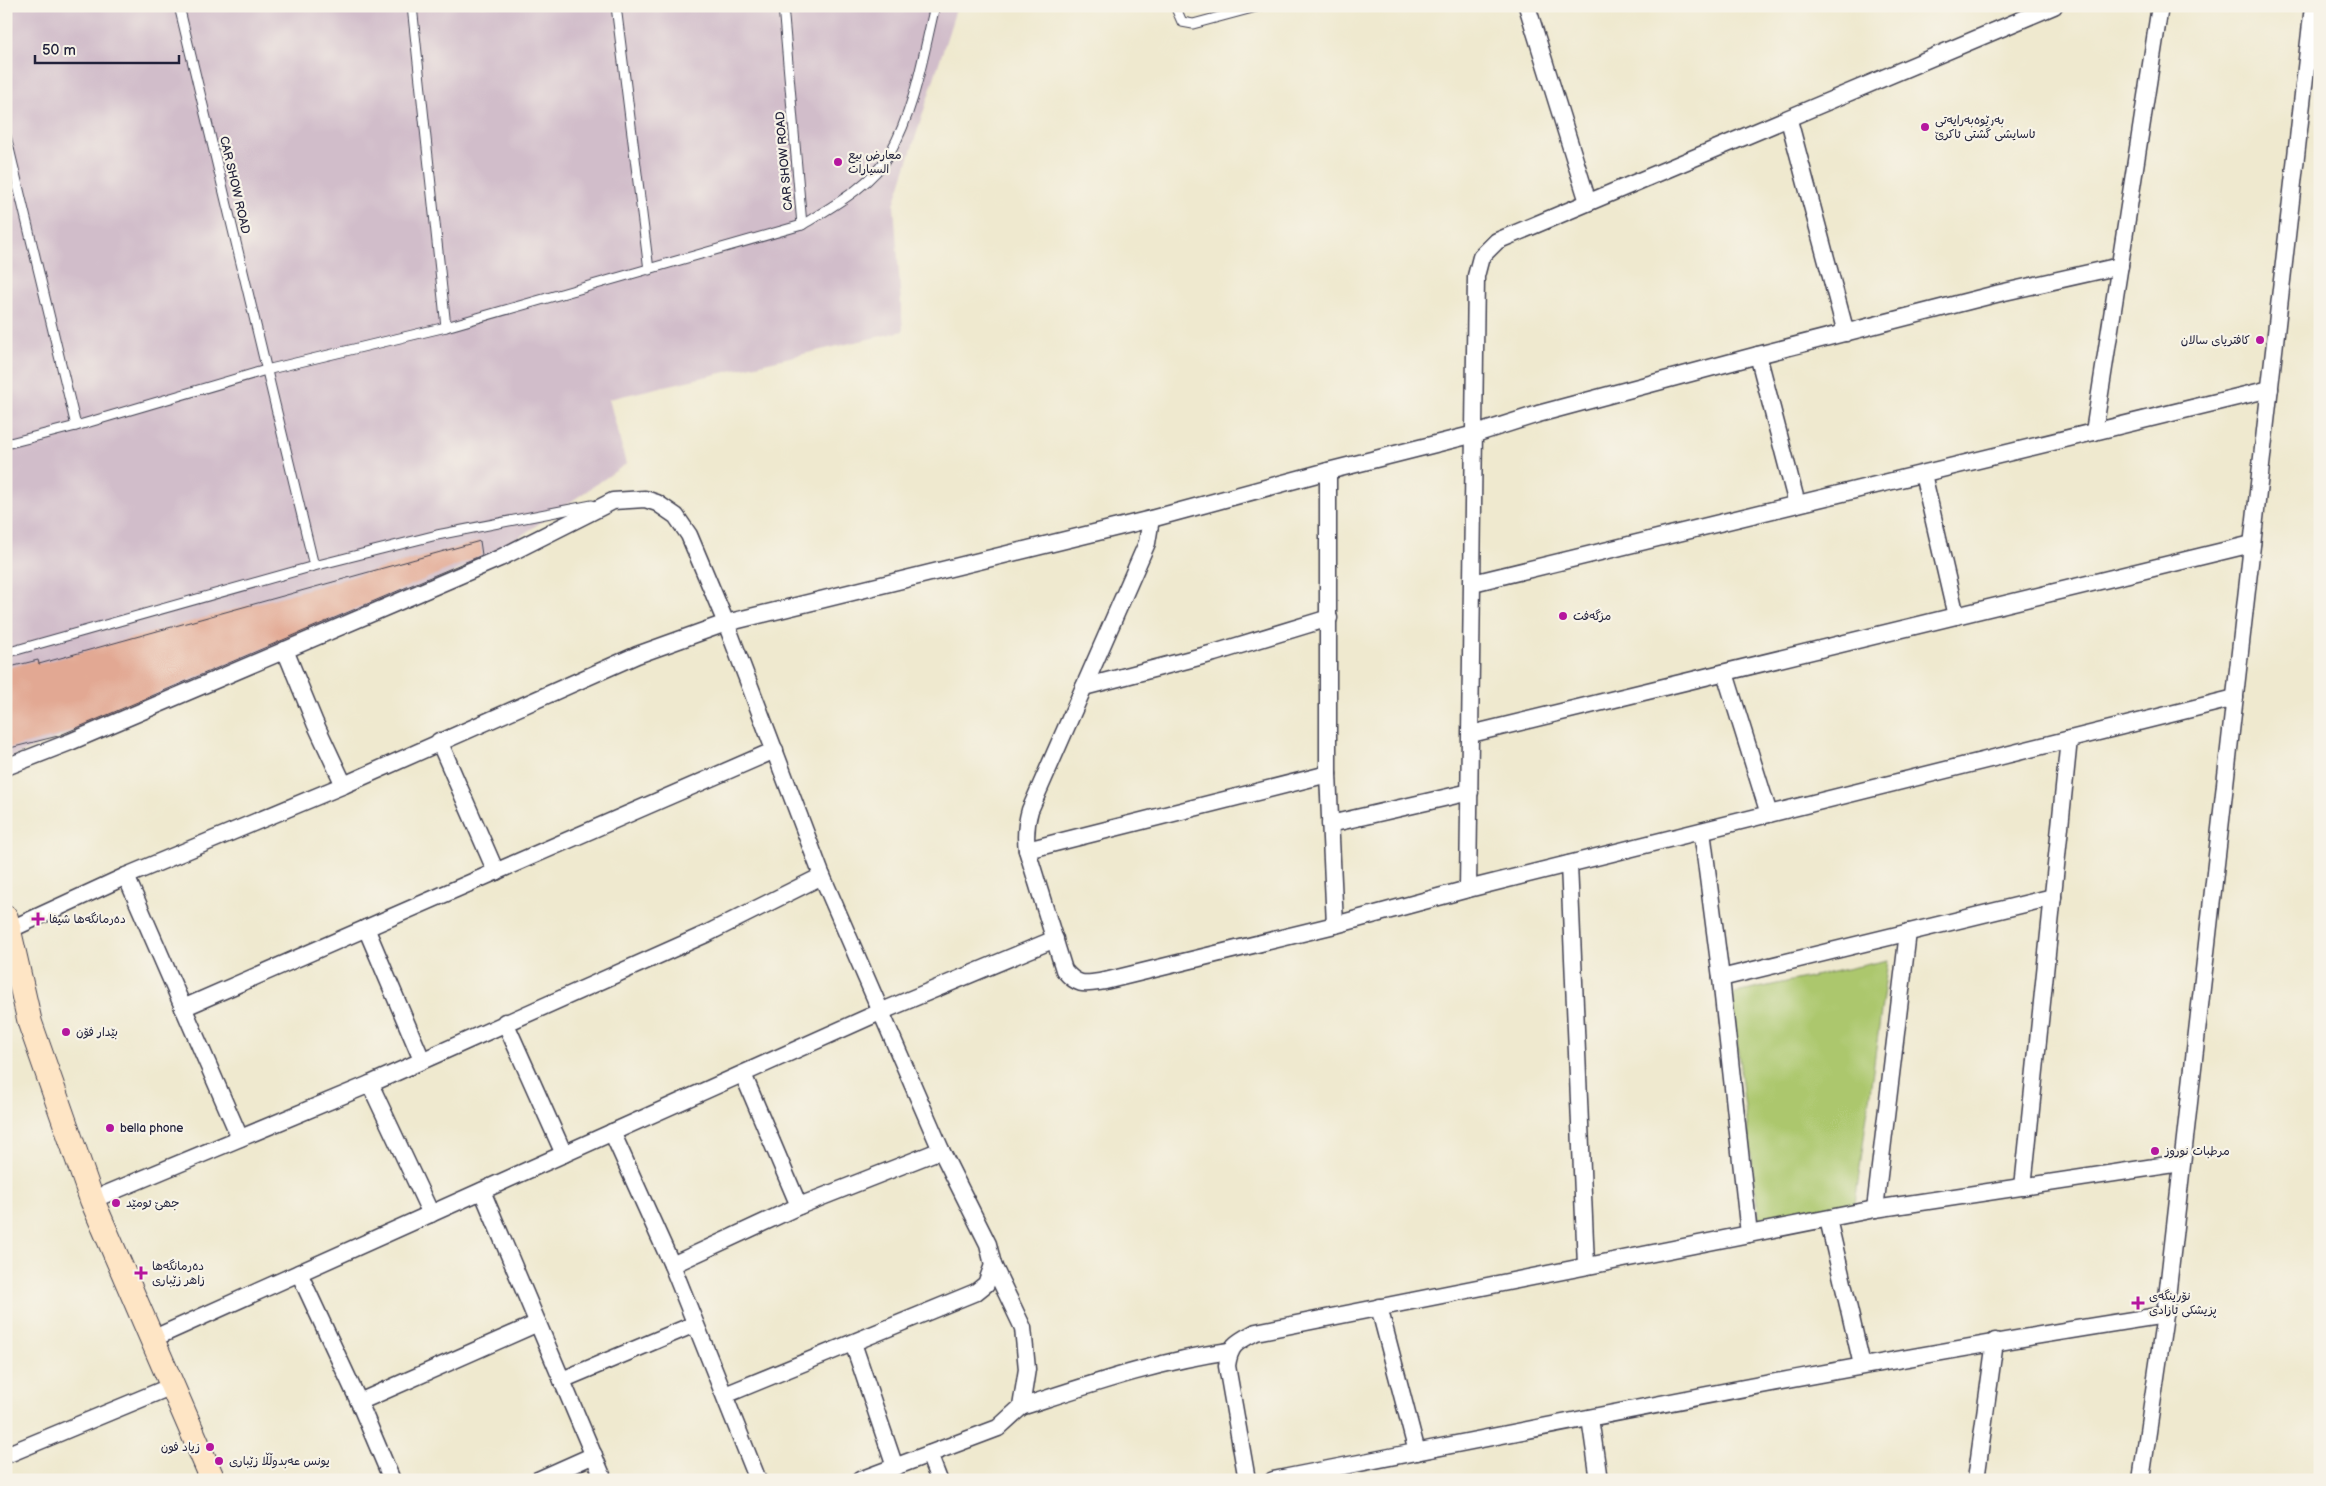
<svg xmlns="http://www.w3.org/2000/svg" width="2326" height="1486" font-family="'Balsamiq Sans','Playpen Sans Arabic',sans-serif">
<style>
.industrial{fill:#d1bdca}
.green{fill:#acc76d;stroke:#677454}
.building{fill:#e2a893}
.lines{fill:none;stroke-linecap:round;stroke-linejoin:round}
.service-casing{stroke:#414051;stroke-width:11}
.minor-casing{stroke:#414051;stroke-width:19}
.secondary-casing{stroke:#414051;stroke-width:26}
.service{stroke:#fff;stroke-width:9}
.minor{stroke:#fff;stroke-width:16}
.secondary{stroke:#fee5c5;stroke-width:24}
.poi-dot{fill:#b5179e;stroke:#f7f3e8;stroke-width:2}
.labels{text-anchor:middle;stroke-width:4.5;stroke-linejoin:round;paint-order:stroke}
.poi-label{font-size:12px;fill:#22223b;stroke:#f7f3e8;text-anchor:start}
.street-label{font-size:12px;fill:#22223b;stroke:#f7f3e8}
</style>
<rect width="100%" height="100%" fill="#f7f3e8"/>
<filter id="ink" filterUnits="userSpaceOnUse"><feTurbulence type="fractalNoise" baseFrequency=".02" numOctaves="2"/><feDisplacementMap in="SourceGraphic" scale="10" xChannelSelector="R" yChannelSelector="G"/><feConvolveMatrix kernelMatrix="1 2 1 2 8 2 1 2 1" color-interpolation-filters="sRGB"/></filter>
<filter id="wash" filterUnits="userSpaceOnUse"><feTurbulence type="fractalNoise" baseFrequency=".0096" numOctaves="4" result="noise"/><feDisplacementMap in="SourceGraphic" scale="20" xChannelSelector="R" yChannelSelector="G"/><feGaussianBlur stdDeviation="1.12" result="paint"/><feColorMatrix in="noise" values="0 0 0 0 0 0 0 0 0 0 0 0 0 0 0 0 0 1.4 0 .05"/><feComposite in="paint" operator="in"/></filter>
<g filter="url(#wash)">
<rect width="100%" height="100%" fill="#efe9cf"/>
<polygon class="industrial" points="6,6 957,6 894,205 903,331 609,399 626,464 490,557 164,695 6,759"/>
<polygon class="green" points="1888,960 1855,1204 1759,1220 1731,994"/>
<g id="blocks">
<polygon class="building" points="480,541 482,555 58,736 6,749 6,668 38,660 39,664"/>
</g>
</g>
<g filter="url(#ink)">
<use href="#blocks" fill-opacity="0" stroke="#414051" stroke-width="1"/>
<g class="lines">
<defs>
<g id="service">
<polyline points="179,6 314,566"/>
<polyline points="412,6 446,327"/>
<polyline points="616,6 649,270"/>
<polyline points="783,6 802,225"/>
<polyline points="1175,6 1182,22 1193,24 1260,6"/>
<polyline points="6,136 76,426"/>
<path d="M6,444L76,426L266,370L446,327L802,225C833,206 872,185 890,153C915,109 923,55 935,6"/>
<polyline points="6,653 314,566 437,535 592,505"/>
</g>
<g id="minor">
<polyline points="1527,6 1588,202"/>
<polyline points="1789,120 1846,333"/>
<polyline points="1758,355 1797,504"/>
<polyline points="2094,432 2160,6"/>
<polyline points="1328,471 1328,774 1335,925"/>
<polyline points="1923,474 1956,616"/>
<path d="M1151,519L1147,543L1030,810C1026,824 1025,836 1027,850L1064,970C1078,987 1085,984 1105,981L1335,925L1468,889L2235,698"/>
<polyline points="1473,583 2270,389"/>
<polyline points="285,650 315,723 344,785"/>
<polyline points="1725,673 1769,814"/>
<polyline points="1084,687 1214,653 1329,618"/>
<polyline points="1471,734 2252,544"/>
<polyline points="439,741 496,872"/>
<polyline points="6,767 70,742 391,605 500,558 613,501 645,499 657,503 676,516 689,535 726,623 822,876 941,1150 988,1244 993,1265 986,1284 976,1292 725,1395"/>
<polyline points="1330,824 1470,792"/>
<polyline points="1702,831 1721,978 1749,1234"/>
<polyline points="1027,850 1328,774"/>
<polyline points="1569,864 1586,1265"/>
<polyline points="126,876 240,1138"/>
<polyline points="1468,889 1476,276 1481,257 1497,241 2054,6"/>
<polyline points="366,928 422,1060"/>
<polyline points="9,930 126,876 344,785 637,655 726,623 1151,519 1328,471 1475,434 1538,414 1758,355 2000,293 2120,266"/>
<polyline points="1721,978 2053,897"/>
<polyline points="183,1008 775,750"/>
<polyline points="505,1022 564,1154"/>
<polyline points="743,1074 799,1206"/>
<polyline points="370,1084 431,1214"/>
<polyline points="612,1132 672,1265 758,1480"/>
<polyline points="2023,1187 2069,739"/>
<polyline points="482,1191 604,1480"/>
<polyline points="92,1200 370,1084 706,934 822,876"/>
<polyline points="1875,1209 1908,932"/>
<polyline points="1828,1219 1862,1365"/>
<polyline points="672,1265 799,1206 941,1150"/>
<polyline points="299,1273 359,1402 392,1480"/>
<polyline points="1379,1307 1417,1452"/>
<polyline points="152,1339 880,1012 1055,939"/>
<polyline points="853,1343 895,1467"/>
<polyline points="562,1380 695,1324"/>
<polyline points="359,1402 538,1323"/>
<path d="M1021,1407C1089,1385 1158,1361 1229,1351"/>
<polyline points="1590,1418 1599,1480"/>
<polyline points="929,1454 939,1480"/>
<polyline points="6,1455 172,1386"/>
<polyline points="538,1480 594,1455"/>
<polyline points="860,1480 998,1428 1021,1407 1027,1369 1023,1328 993,1265"/>
<path d="M1247,1480L1227,1366C1230,1344 1237,1342 1256,1332L1875,1209L2181,1163"/>
<path d="M1273,1480C1570,1422 1866,1361 2165,1315"/>
<polyline points="1976,1480 1995,1341"/>
<polyline points="2141,1480 2165,1315 2313,6"/>
</g>
<polyline id="secondary" points="6,918 30,1023 92,1200 213,1480"/>
</defs>
<use href="#service" class="service-casing"/>
<use href="#minor" class="minor-casing"/>
<use href="#secondary" class="secondary-casing"/>
<use href="#service" class="service"/>
<use href="#minor" class="minor"/>
<use href="#secondary" class="secondary"/>
</g>
</g>
<g class="poi-dot">
<circle cx="1925" cy="127" r="5"/>
<circle cx="838" cy="162" r="5"/>
<circle cx="2260" cy="340" r="5"/>
<circle cx="1563" cy="616" r="5"/>
<path d="M35.5 911.5h5v5h5v5h-5v5h-5v-5h-5v-5h5z"/>
<circle cx="66" cy="1032" r="5"/>
<circle cx="110" cy="1128" r="5"/>
<circle cx="2155" cy="1151" r="5"/>
<circle cx="116" cy="1203" r="5"/>
<path d="M138.5 1265.5h5v5h5v5h-5v5h-5v-5h-5v-5h5z"/>
<path d="M2135.5 1295.5h5v5h5v5h-5v5h-5v-5h-5v-5h5z"/>
<circle cx="210" cy="1447" r="5"/>
<circle cx="219" cy="1461" r="5"/>
</g>
<g class="labels">
<g class="poi-label">
<text x="1935" y="124">بەرێوەبەرایەتی<tspan x="1935" dy="14">ئاسایشی گشتی ئاکرێ</tspan></text>
<text x="848" y="159">معارض بيع<tspan x="848" dy="14">السيارات</tspan></text>
<text x="2250" y="344" text-anchor="end">کافتریای سالان</text>
<text x="1573" y="620">مزگەفت</text>
<text x="49" y="923">دەرمانگەھا شیفا</text>
<text x="76" y="1036">بێدار فۆن</text>
<text x="120" y="1132">bella phone</text>
<text x="2165" y="1155">مرطبات نوروز</text>
<text x="126" y="1207">جھێ ئومێد</text>
<text x="152" y="1270">دەرمانگەھا<tspan x="152" dy="14">زاهر زێباری</tspan></text>
<text x="2149" y="1300">نۆرینگەی<tspan x="2149" dy="14">پزیشکی ئازادی</tspan></text>
<text x="200" y="1451" text-anchor="end">زياد فون</text>
<text x="229" y="1465">یونس عەبدوڵڵا زێباری</text>
</g>
<g class="street-label">
<text transform="translate(784 161) rotate(-95)" y="4">CAR SHOW ROAD</text>
<text transform="translate(235 185) rotate(77)" y="4">CAR SHOW ROAD</text>
</g>
</g>
<rect width="2326" height="1486" fill="none" stroke="#f7f3e8" stroke-width="25"/>
<path d="M35 55v8h144v-8" fill="none" stroke="#22223b" stroke-width="2.5"/>
<text x="42" y="55" font-size="15" fill="#22223b" stroke="#f7f3e8" stroke-width="4" paint-order="stroke">50 m</text>
</svg>
